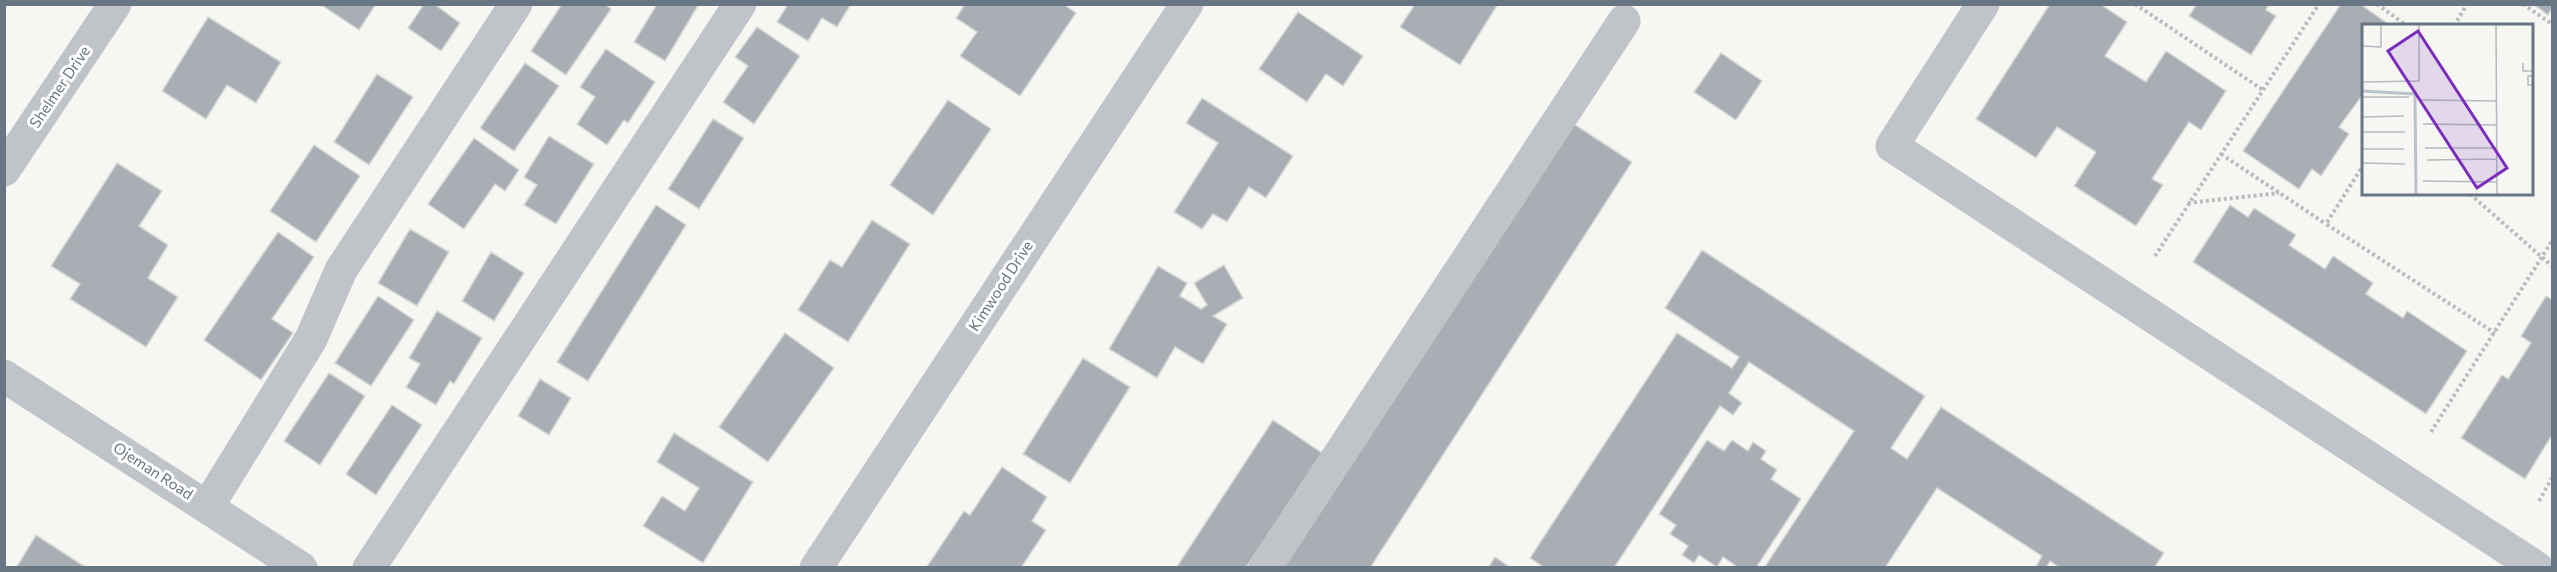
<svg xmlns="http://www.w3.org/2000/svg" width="2557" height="572" font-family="Commissioner,sans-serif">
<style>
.building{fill:#a8aeb4;stroke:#d8d8d6;stroke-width:1.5}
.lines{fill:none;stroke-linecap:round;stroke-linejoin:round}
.path{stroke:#babcbf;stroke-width:4;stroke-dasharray:3 3;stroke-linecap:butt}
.minor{stroke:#c0c3c7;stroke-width:33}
.labels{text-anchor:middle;stroke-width:6;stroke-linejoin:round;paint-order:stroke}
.street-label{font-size:15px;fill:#687582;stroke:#fff}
.inset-river{fill:none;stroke:#bac3c9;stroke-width:3}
.inset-road{fill:none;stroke:#b4babf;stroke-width:1.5}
.view{fill:#7b2cbf;fill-opacity:0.15;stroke:#7b2cbf;stroke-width:3}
.inset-edge{fill:none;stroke:#687582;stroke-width:3}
</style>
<rect width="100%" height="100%" fill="#f6f6f3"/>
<g class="building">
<polygon points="320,4 376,4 359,30"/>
<polygon points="424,4 434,4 460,23 441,51 408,28"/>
<polygon points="562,4 605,4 611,9 566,75 531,51"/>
<polygon points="657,4 699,4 665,61 634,42"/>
<polygon points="788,4 851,4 837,27 822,18 808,41 777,22"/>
<polygon points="965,4 1063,4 1076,13 1020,96 960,56 977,32 956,18"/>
<polygon points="1415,4 1498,4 1460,65 1400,27"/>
<polygon points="2050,4 2100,4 2127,22 2105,56 2146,82 2166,51 2226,91 2201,130 2189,122 2152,179 2163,185 2136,226 2074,186 2096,152 2057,127 2036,158 1976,119"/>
<polygon points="2197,4 2269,4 2266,10 2276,16 2251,55 2189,16"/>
<polygon points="2341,4 2360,4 2391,26 2364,26 2364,93 2339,127 2349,134 2321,176 2312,169 2299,189 2243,151"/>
<polygon points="2533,4 2552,4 2552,8 2548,15"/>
<polygon points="1298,12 1363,56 1343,86 1326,74 1307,102 1259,69"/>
<polygon points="208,17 281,62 256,103 227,85 206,119 162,91"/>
<polygon points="757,27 800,56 754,124 723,102 748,66 735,57"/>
<polygon points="606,49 655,82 628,123 624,120 607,145 577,124 595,97 580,87"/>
<polygon points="1721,53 1762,81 1736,120 1694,92"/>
<polygon points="525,63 559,86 514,151 480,128"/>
<polygon points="377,74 413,97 369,165 334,142"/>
<polygon points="1202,98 1293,156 1266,198 1249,187 1227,222 1213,214 1202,229 1174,212 1218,143 1186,123"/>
<polygon points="948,100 991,129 933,215 890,185"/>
<polygon points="713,119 744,138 699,209 668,189"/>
<polygon points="1571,122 1632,162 1370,568 1283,568"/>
<polygon points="549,136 594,164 556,224 524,205 537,185 524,177"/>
<polygon points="474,138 519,170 505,191 495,184 464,229 428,204"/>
<polygon points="314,145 360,176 316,242 270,211"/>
<polygon points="117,163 162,191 139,226 168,245 148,278 178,297 146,347 70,299 80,284 51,266"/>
<polygon points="656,205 686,225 588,381 557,362"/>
<polygon points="2230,205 2248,217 2254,208 2296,235 2289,245 2325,269 2333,256 2373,283 2366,294 2403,318 2407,311 2467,351 2426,414 2193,262"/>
<polygon points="872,220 910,244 848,342 798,310 830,260 842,267"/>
<polygon points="410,229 449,252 417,306 378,283"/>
<polygon points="278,232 314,257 272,319 293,333 261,380 204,340"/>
<polygon points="1702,250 1925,396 1891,448 1907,459 1941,407 2164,553 2154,568 2060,568 2050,561 2046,568 2035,568 2042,556 1937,488 1885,568 1764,568 1854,431 1749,362 1729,393 1742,403 1733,415 1720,406 1614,568 1545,568 1530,558 1677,333 1732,368 1739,357 1665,308"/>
<polygon points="491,252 524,273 494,321 462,301"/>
<polygon points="1224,265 1243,298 1213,316 1227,324 1203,364 1175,347 1157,378 1109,349 1158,266 1187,283 1180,296 1201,309 1207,305 1194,283"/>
<polygon points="378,296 414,320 371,386 335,363"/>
<polygon points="2546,296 2552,300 2552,435 2525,479 2461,438 2502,375 2508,379 2531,343 2521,336"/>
<polygon points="437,311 482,338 454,384 450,381 436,405 406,387 420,364 409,358"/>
<polygon points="785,333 834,368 768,462 719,427"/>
<polygon points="1083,358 1130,387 1070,483 1023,454"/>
<polygon points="329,373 365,396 320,465 284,441"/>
<polygon points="540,379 571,398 549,435 518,416"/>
<polygon points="392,405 422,425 376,495 346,474"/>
<polygon points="1273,420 1322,453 1246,568 1176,568"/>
<polygon points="674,433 753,482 703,563 643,526 662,496 685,511 699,488 657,462"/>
<polygon points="1707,440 1724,451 1732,440 1748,451 1753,442 1766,451 1761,459 1777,470 1771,479 1801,499 1756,568 1739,568 1723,557 1717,567 1699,555 1694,563 1682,555 1688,546 1670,534 1676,525 1659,514"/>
<polygon points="1002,467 1047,497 1032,521 1046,530 1021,568 926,568 964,511 970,515"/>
<polygon points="36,535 87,568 16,568"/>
<polygon points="1495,557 1511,568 1488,568"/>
</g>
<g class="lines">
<g class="path">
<polyline points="2135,4 2263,90"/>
<polyline points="2377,4 2407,26"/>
<polyline points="2523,4 2552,24"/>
<polyline points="2454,26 2467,4"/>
<polyline points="2221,154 2326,224"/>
<polyline points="2364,164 2326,224 2495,333"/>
<polyline points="2470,194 2552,266"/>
<polyline points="2188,203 2279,193"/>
<polyline points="2155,256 2319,4"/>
<polyline points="2431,432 2552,241"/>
<polyline points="2539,501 2552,478"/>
</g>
<g class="minor">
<polyline points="1983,4 1892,146 2537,568"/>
<polyline points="4,170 115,4"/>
<polyline points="4,376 301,568"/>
<polyline points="208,506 311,339 341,270 516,4"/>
<polyline points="369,568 740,4"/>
<polyline points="816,568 1187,4"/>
<polyline points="1265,568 1624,21"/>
</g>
</g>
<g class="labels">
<g class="street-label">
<text transform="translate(60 87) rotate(-56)" y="5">Shelmer Drive</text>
<text transform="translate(1001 286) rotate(-57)" y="5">Kimwood Drive</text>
<text transform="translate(153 471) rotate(33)" y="5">Ojeman Road</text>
</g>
</g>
<g transform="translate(2362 24)">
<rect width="171" height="171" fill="#f6f6f3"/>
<path class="inset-river" d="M0,67L53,70L54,171"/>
<path class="inset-road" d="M134,0L135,171M0,22L19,23V0M161,39V47H171M171,52H166V61H171M0,58L57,57V0M0,73H47M59,76L135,77M0,93L42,92M61,100L135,101M0,108H43M63,124H135M0,125H42M65,136L135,135M0,139L43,140M61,157L135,158"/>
<path class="view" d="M56,7L145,144L115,164L26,27Z"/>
<rect width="171" height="171" class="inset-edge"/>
</g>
<rect width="2557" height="572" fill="none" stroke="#687582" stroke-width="12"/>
</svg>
